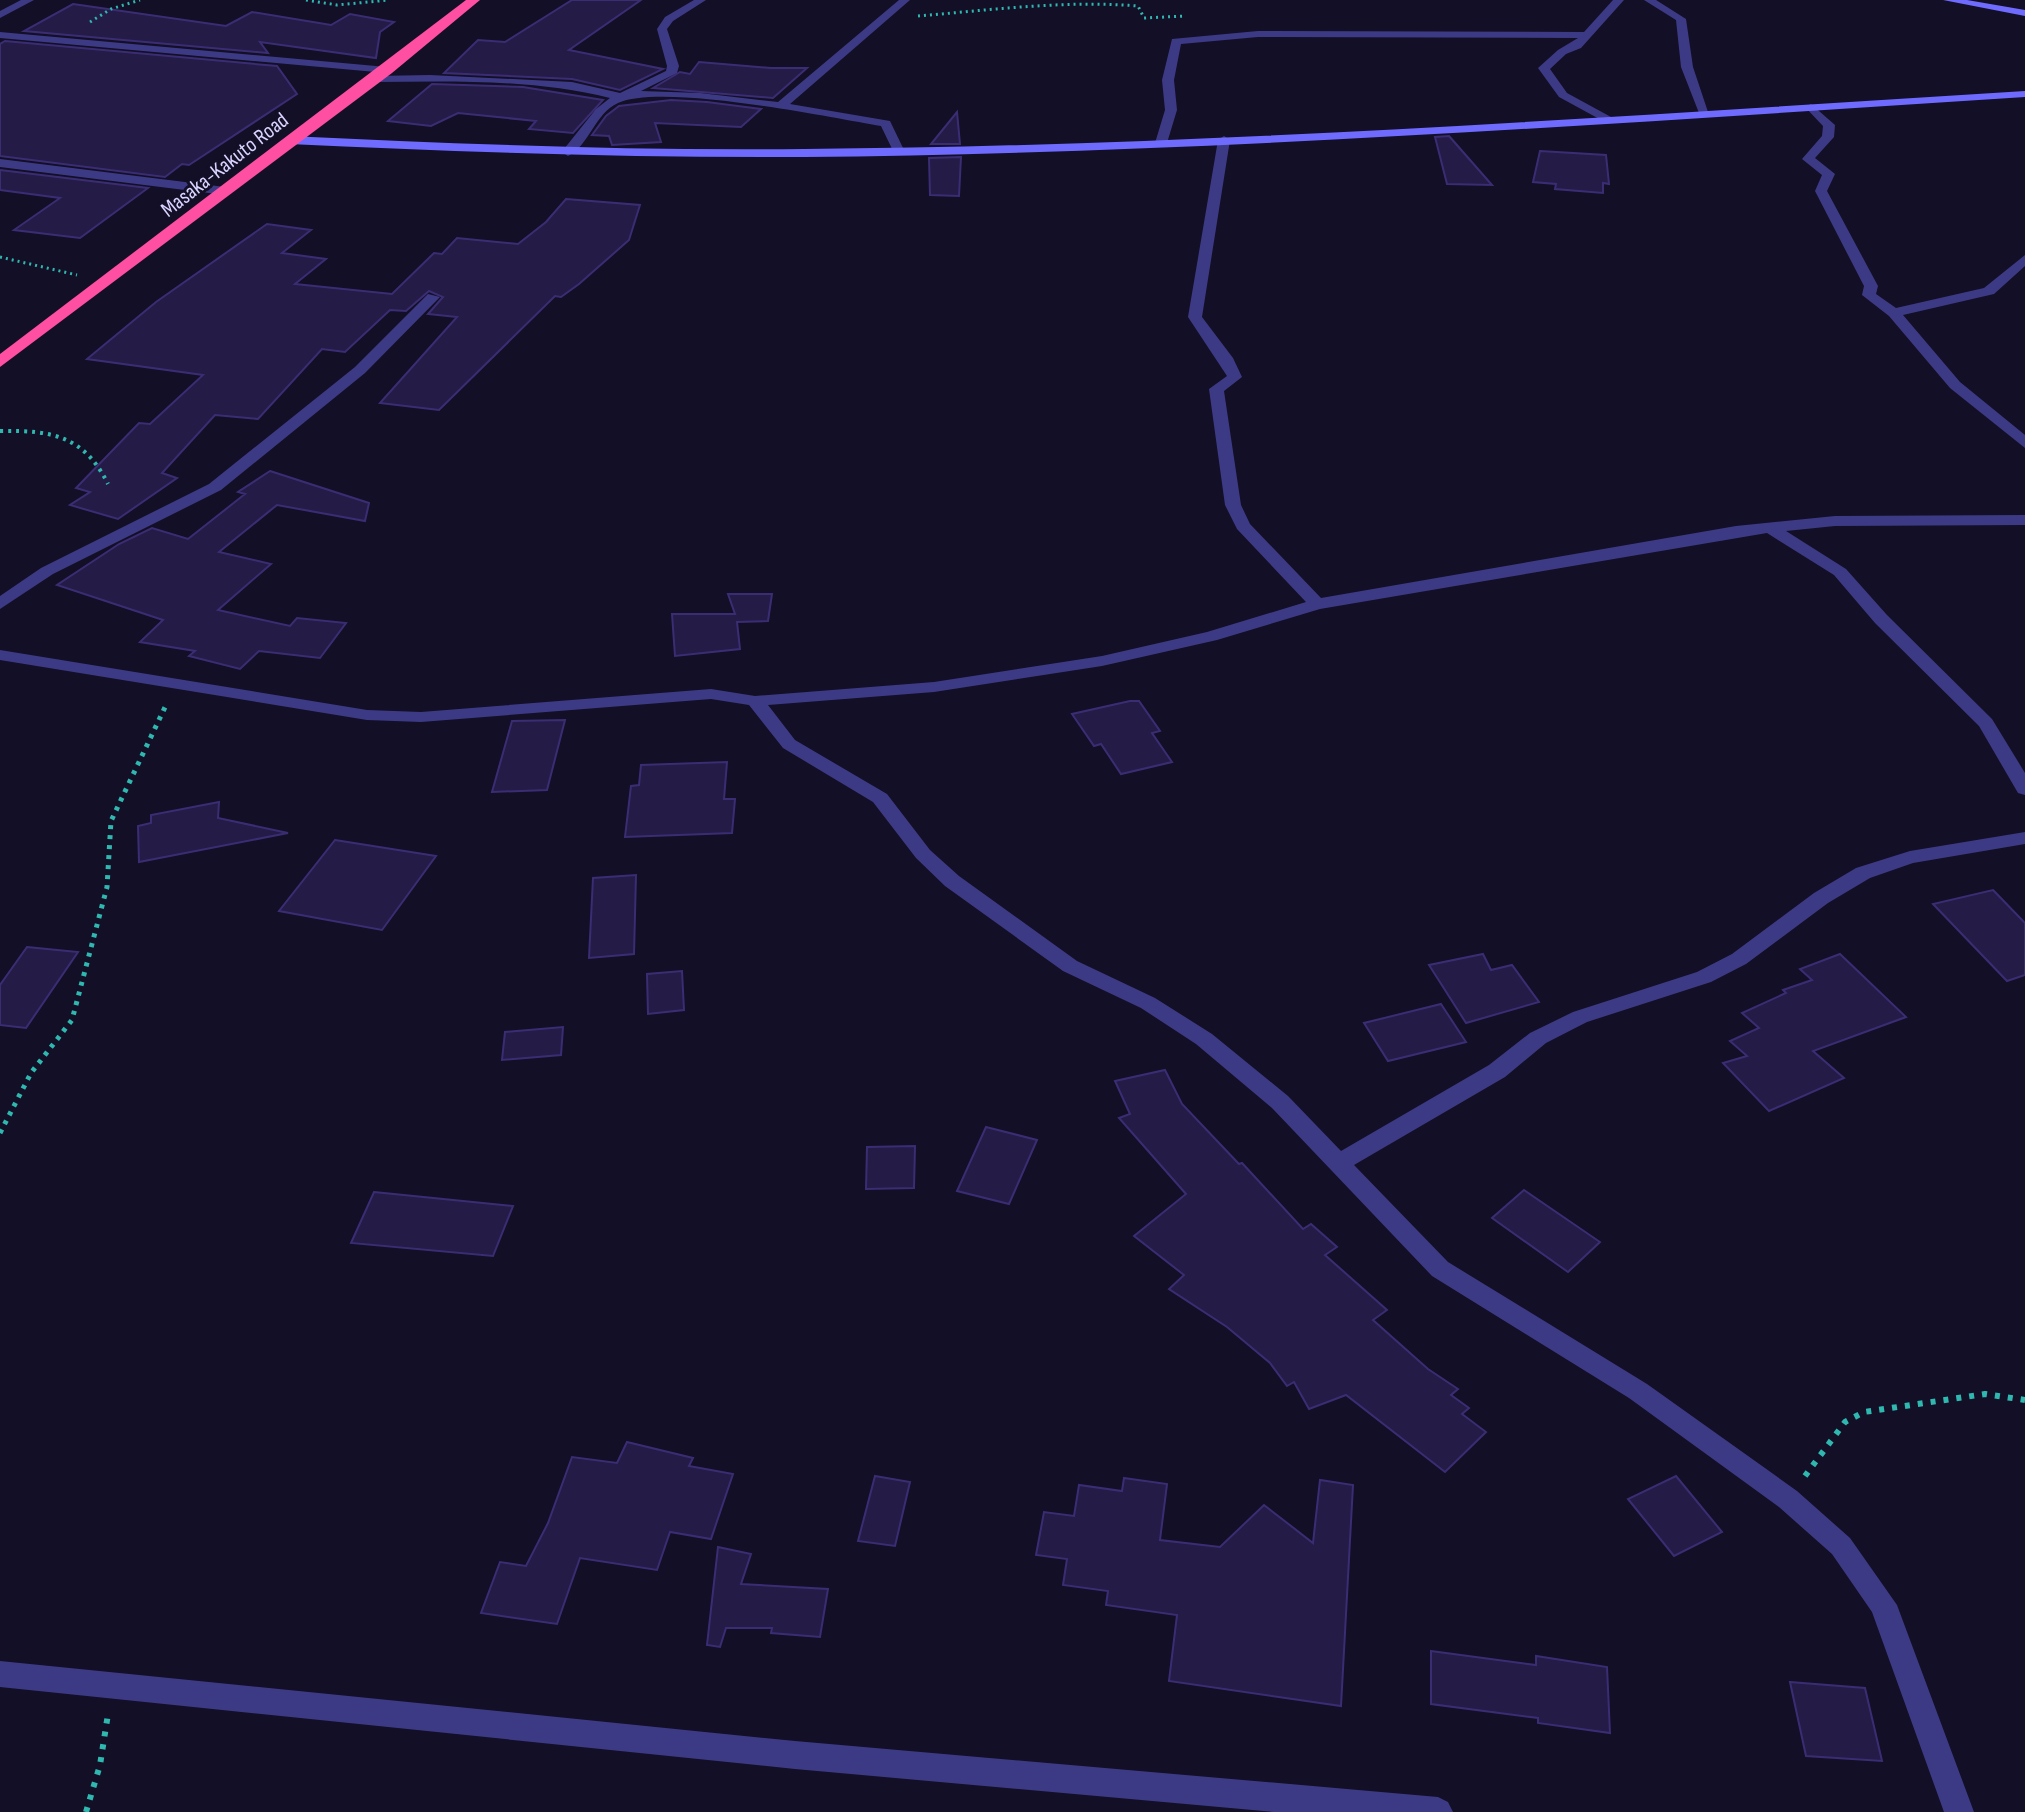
<svg xmlns="http://www.w3.org/2000/svg" width="2025" height="1812" font-family="'Sofia Sans Condensed',sans-serif">
<style>
.building{fill:#241b47;stroke:#3b2d73;stroke-width:2}
.lines{fill:none;stroke-linecap:round;stroke-linejoin:round}
.path-far3{stroke:#2fb8b0;stroke-width:3;stroke-dasharray:2 4;stroke-linecap:butt}
.path-far2{stroke:#2fb8b0;stroke-width:4;stroke-dasharray:3 5;stroke-linecap:butt}
.path-far1{stroke:#2fb8b0;stroke-width:5;stroke-dasharray:4 6;stroke-linecap:butt}
.path{stroke:#2fb8b0;stroke-width:6;stroke-dasharray:5 8;stroke-linecap:butt}
.street{fill:#3d3a85;fill-rule:evenodd}
.secondary{fill:#6f6bff;fill-rule:evenodd}
.highway{fill:#ff4fa3;fill-rule:evenodd}
.labels{text-anchor:middle;stroke-width:6;stroke-linejoin:round;paint-order:stroke}
.far-street-label{font-size:22px;fill:#d9d4ff;stroke:#130f26}
</style>
<rect width="100%" height="100%" fill="#130f26"/>
<g class="building">
<polygon points="572,0 641,0 569,50 663,69 620,90 572,79 444,73 478,40 505,42"/>
<polygon points="73,4 226,26 252,12 331,25 350,14 394,22 380,32 376,58 260,42 268,53 24,31"/>
<polygon points="5,41 277,66 297,94 189,165 182,164 165,177 0,156 0,44"/>
<polygon points="699,62 771,68 807,68 773,98 653,88 680,72 690,74"/>
<polygon points="432,84 523,87 603,100 573,133 529,129 536,121 458,113 431,126 388,121"/>
<polygon points="671,100 707,102 761,109 741,127 655,123 661,142 612,145 609,136 592,135 606,116 619,106"/>
<polygon points="957,112 960,144 931,144"/>
<polygon points="1449,136 1492,185 1447,184 1435,137"/>
<polygon points="1540,151 1606,155 1609,184 1603,183 1603,193 1555,189 1556,184 1533,182"/>
<polygon points="961,157 959,196 930,195 929,158"/>
<polygon points="0,170 148,188 80,238 14,230 60,198 0,190"/>
<polygon points="566,199 640,205 629,240 579,284 561,297 555,296 439,410 380,403 457,317 428,314 443,297 429,291 406,311 390,310 345,352 322,349 258,419 215,415 162,473 177,478 118,519 70,505 90,492 76,488 139,423 150,424 203,375 87,359 156,302 267,224 311,230 282,253 326,259 295,284 392,294 434,253 442,254 457,238 518,244 546,222"/>
<polygon points="270,471 369,503 365,521 277,505 219,552 271,564 218,610 290,626 297,618 346,623 320,658 259,651 240,669 189,656 195,651 140,642 163,620 57,585 119,544 152,528 188,539 245,494 238,492"/>
<polygon points="728,594 772,594 768,621 737,622 740,649 675,656 672,614 735,614"/>
<polygon points="1130,701 1139,701 1160,731 1152,733 1172,762 1121,774 1101,744 1094,746 1072,714"/>
<polygon points="565,720 547,790 492,792 512,721"/>
<polygon points="727,762 724,799 735,799 732,833 625,837 631,786 639,785 641,765"/>
<polygon points="219,802 218,818 288,833 139,862 138,826 151,823 151,815"/>
<polygon points="335,840 436,856 382,930 279,911"/>
<polygon points="636,875 634,954 589,958 593,878"/>
<polygon points="1993,890 2025,923 2025,975 2007,981 1933,904"/>
<polygon points="27,947 78,952 26,1028 0,1025 0,985"/>
<polygon points="1483,954 1491,970 1512,965 1539,1002 1466,1023 1429,965"/>
<polygon points="1840,954 1906,1017 1813,1051 1844,1078 1769,1111 1723,1063 1747,1056 1730,1041 1759,1028 1742,1013 1786,993 1783,990 1812,980 1800,969"/>
<polygon points="682,971 684,1010 648,1014 647,974"/>
<polygon points="1441,1004 1466,1042 1388,1061 1364,1023"/>
<polygon points="563,1027 561,1055 502,1060 505,1032"/>
<polygon points="1165,1070 1182,1104 1239,1164 1242,1163 1303,1229 1311,1224 1337,1247 1325,1255 1387,1310 1373,1320 1428,1369 1458,1389 1451,1395 1469,1408 1462,1414 1486,1432 1445,1472 1346,1395 1309,1409 1294,1382 1287,1386 1270,1363 1227,1327 1169,1289 1184,1275 1134,1236 1186,1194 1119,1118 1130,1114 1115,1081"/>
<polygon points="986,1127 1037,1140 1009,1204 957,1191"/>
<polygon points="915,1146 914,1188 866,1189 867,1147"/>
<polygon points="1524,1190 1600,1242 1568,1272 1492,1218"/>
<polygon points="374,1192 513,1206 493,1256 351,1243"/>
<polygon points="627,1442 693,1458 689,1466 733,1474 711,1539 670,1532 657,1570 580,1558 557,1624 481,1613 500,1562 526,1566 548,1523 572,1457 617,1463"/>
<polygon points="875,1476 910,1482 895,1546 858,1541"/>
<polygon points="1676,1476 1722,1532 1674,1556 1628,1499"/>
<polygon points="1124,1478 1167,1484 1160,1540 1220,1547 1264,1505 1313,1543 1320,1480 1353,1485 1341,1706 1169,1681 1177,1615 1106,1605 1108,1591 1063,1585 1067,1559 1036,1555 1044,1512 1074,1516 1079,1485 1122,1491"/>
<polygon points="718,1547 751,1554 741,1584 828,1589 820,1637 771,1633 772,1628 726,1628 720,1647 707,1645"/>
<polygon points="1431,1651 1536,1665 1536,1656 1607,1667 1610,1733 1538,1723 1538,1718 1431,1704"/>
<polygon points="1790,1682 1865,1688 1882,1761 1806,1756"/>
</g>
<g class="lines">
<g class="path-far3">
<polyline points="306,0 337,5 389,0"/>
<path d="M918,16C991,10 1065,0 1138,6L1144,18L1186,16"/>
<polyline points="90,22 111,9 140,0"/>
<polyline points="0,257 77,275"/>
</g>
<path class="path-far2" d="M0,431C52,430 84,436 108,484"/>
<polyline class="path-far1" points="0,1133 31,1073 72,1020 107,887 111,821 167,703"/>
<g class="path">
<polyline points="1805,1476 1845,1422 1864,1412 1985,1394 2025,1400"/>
<polyline points="86,1812 100,1765 108,1714"/>
</g>
<g class="street">
<polygon points="21,0 34,0 0,18 0,11"/>
<path d="M694,0H706L673,21L667,29L679,66L677,73L641,91L700,93L778,102L899,0H910L790,104L890,121L904,150L902,153H894L881,126C828,117 663,83 618,103C595,113 589,146 568,156L562,152L564,149L596,109L610,98C535,79 452,81 375,82L369,79L375,76L430,75L572,82L620,93L666,71L667,66L657,29L665,17Z"/>
<polygon points="1613,0 1624,0 1581,48 1566,54 1550,69 1567,93 1611,117 1611,121 1603,121 1559,97 1538,68 1558,50 1578,38 1258,37 1181,44 1174,80 1177,110 1167,143 1161,147 1155,143 1165,110 1162,80 1172,39 1258,31 1584,32"/>
<polygon points="1644,0 1656,0 1686,19 1693,67 1709,115 1699,113 1681,67 1676,20"/>
<polygon points="0,32 387,67 393,70 387,73 0,38"/>
<polygon points="1811,104 1835,125 1834,137 1815,158 1835,174 1827,191 1878,286 1876,294 1896,308 1984,288 2025,255 2025,266 1994,294 1903,315 1960,382 2025,435 2025,448 1950,388 1889,316 1862,295 1864,286 1815,191 1822,175 1802,159 1822,136 1823,126 1805,107"/>
<polygon points="1224,136 1230,140 1202,317 1233,358 1242,377 1224,391 1241,505 1250,524 1321,598 1736,526 1835,516 2025,515 2025,525 1835,526 1786,531 1846,569 1887,615 1992,719 2025,773 2025,795 2018,793 1979,726 1875,623 1834,575 1767,533 1320,609 1217,640 1102,666 934,692 768,705 795,740 887,794 930,850 959,876 1077,961 1155,998 1212,1034 1288,1096 1341,1151 1489,1065 1530,1033 1573,1012 1697,972 1732,954 1814,893 1856,868 1910,851 2025,832 2025,844 1913,863 1870,878 1828,903 1746,964 1711,982 1587,1022 1546,1043 1505,1077 1354,1165 1448,1262 1647,1384 1797,1491 1850,1538 1897,1605 1974,1812 1944,1812 1872,1612 1832,1554 1779,1507 1629,1398 1432,1276 1272,1108 1196,1044 1141,1008 1063,971 945,886 916,858 873,802 783,748 749,705 711,699 421,722 367,720 0,660 0,650 367,710 421,712 711,689 755,696 934,682 1102,656 1207,632 1306,602 1237,529 1225,505 1209,389 1227,376 1188,317 1218,140"/>
<polygon points="0,159 225,187 231,191 225,195 0,167"/>
<polygon points="428,294 440,297 365,373 221,490 53,574 0,609 0,596 41,568 209,484 355,367"/>
<polygon points="0,1661 795,1741 1438,1797 1448,1802 1453,1812 1274,1812 795,1769 0,1687"/>
</g>
<g class="secondary">
<polygon points="1943,0 1967,0 2025,10 2025,16"/>
<path d="M2025,91V97C1618,123 1212,153 804,157C632,158 461,152 289,144L283,140L289,136C461,144 632,151 804,149C1211,146 1618,116 2025,91Z"/>
</g>
<polygon class="highway" points="466,0 480,0 392,73 0,367 0,354"/>
</g>
<g class="labels">
<g class="far-street-label">
<text transform="translate(224 164) rotate(-38)" y="8">Masaka-Kakuto Road</text>
</g>
</g>
</svg>
